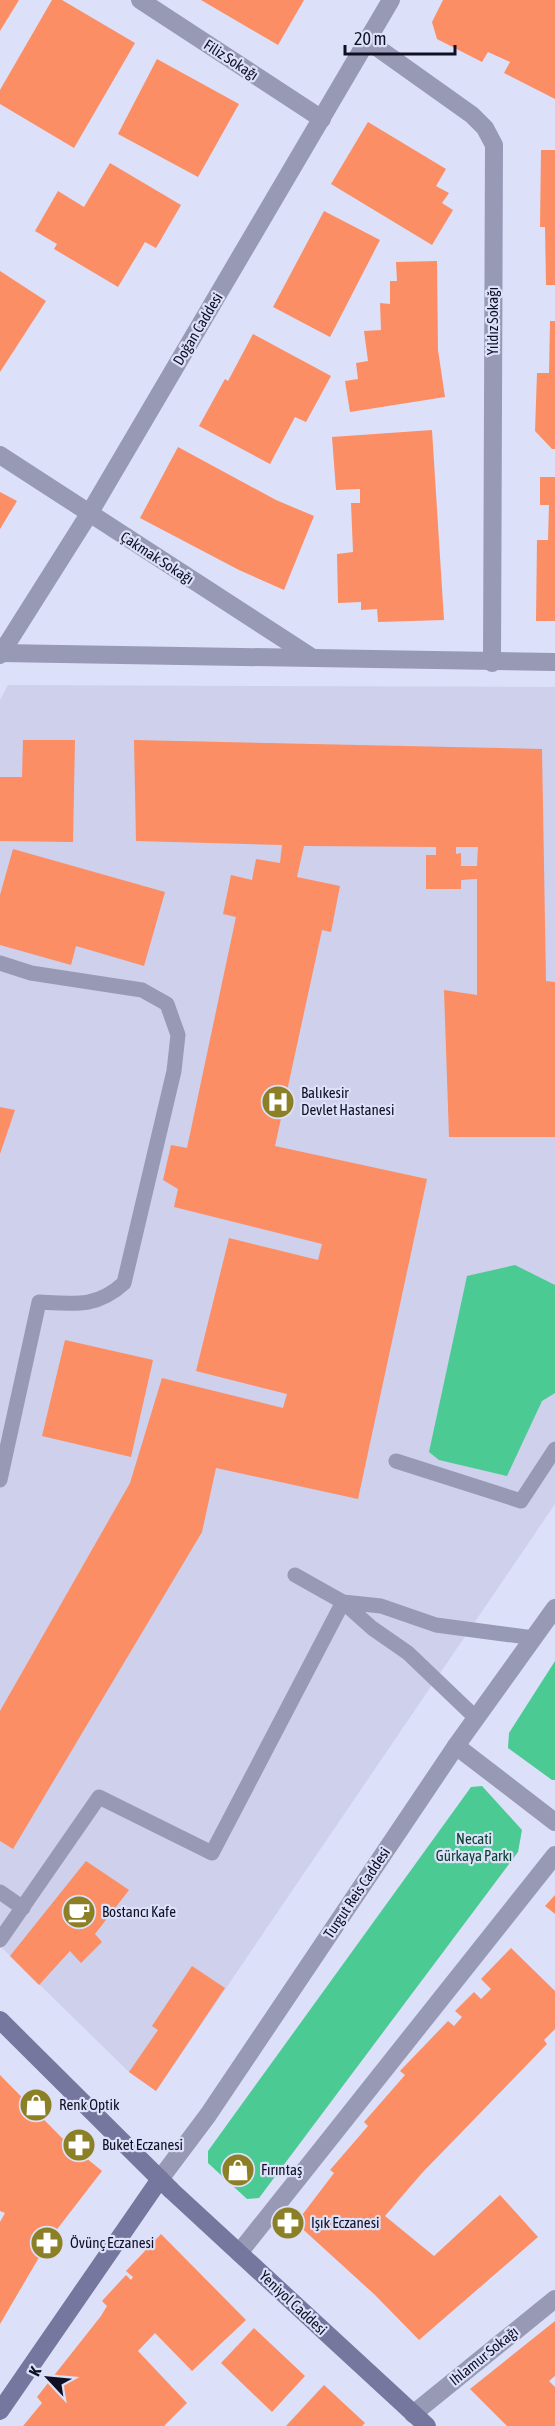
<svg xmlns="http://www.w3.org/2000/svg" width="555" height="2426" font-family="'Asap Condensed',sans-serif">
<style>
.built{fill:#ced0ec}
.green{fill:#4bca93}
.building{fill:#fb8e64;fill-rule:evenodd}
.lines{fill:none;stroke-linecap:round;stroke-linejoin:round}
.service{stroke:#989ab5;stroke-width:15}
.minor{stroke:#989ab5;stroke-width:18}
.tertiary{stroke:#989ab5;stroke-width:18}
.secondary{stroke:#75779e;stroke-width:18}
.labels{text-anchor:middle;stroke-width:4.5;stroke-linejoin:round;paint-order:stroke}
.street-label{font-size:15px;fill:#101025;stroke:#dde0f9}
.poi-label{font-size:15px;fill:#101025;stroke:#dde0f9;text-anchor:start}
.park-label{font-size:15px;fill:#08422c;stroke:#dde0f9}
</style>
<rect width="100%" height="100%" fill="#dde0f9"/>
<polygon class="built" points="8,685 555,687 555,1504 156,2091 129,2072 0,1946 0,700"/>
<g class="green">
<polygon points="515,1265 555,1285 555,1393 542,1401 507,1476 439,1460 429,1452 467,1276"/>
<polygon points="555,1661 555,1780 552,1780 508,1748 509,1733"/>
<polygon points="482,1786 522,1830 518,1852 259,2198 247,2199 208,2163 208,2151 471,1787"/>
</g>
<g class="building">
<polygon points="0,0 19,0 0,31"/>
<polygon points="52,0 62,0 135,43 74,148 0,104 0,90"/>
<polygon points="201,0 304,0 278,45"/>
<polygon points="443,0 555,0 555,99 504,73 510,62 488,52 482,62 437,39 432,22"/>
<polygon points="157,59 239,104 198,177 118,134"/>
<polygon points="368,122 446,169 436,186 449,193 442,203 453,210 432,245 331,184"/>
<polygon points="541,150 555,150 555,285 546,285 545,227 540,227"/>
<polygon points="110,163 181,205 156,248 145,242 118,287 54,249 57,244 35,231 58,191 84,207"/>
<polygon points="324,211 380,240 330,337 273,307"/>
<polygon points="437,261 438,350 445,397 350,412 345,381 358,379 356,363 368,361 364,331 381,330 380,303 390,304 390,281 397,281 396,262"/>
<polygon points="0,271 46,301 0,372"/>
<polygon points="550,321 555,321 555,449 552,449 535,431 537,373 549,373"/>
<polygon points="253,334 331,376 306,422 295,417 270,464 199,426 225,379 228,381"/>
<polygon points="432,430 444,620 378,622 377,609 361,610 361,602 338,603 337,554 353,552 351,503 360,503 360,489 336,490 332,437"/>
<polygon points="178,447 276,500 314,516 284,590 239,570 140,518"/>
<polygon points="540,477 555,477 555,621 536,621 537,540 548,540 549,505 540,505"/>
<polygon points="0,492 17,501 0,529"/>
<polygon points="23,740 75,740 73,842 0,841 0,777 22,777"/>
<path d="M134,740L542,749L546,981L555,982V1137H449L444,990L477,995V879L461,880V889H426V855H436V847L304,846L297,877L340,886L331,932L322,930L275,1146L427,1179L358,1499L216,1468L202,1532L13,1849L0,1841V1711L130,1483L162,1378L283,1408L287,1394L196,1371L229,1238L318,1260L322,1244L174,1207L178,1189L163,1180L171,1145L187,1148L236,917L223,914L231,875L252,880L256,859L280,863L282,845L136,841ZM456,847H478L477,866H461V853L456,854Z"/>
<polygon points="13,849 165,892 144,966 76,946 71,965 0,945 0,895"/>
<polygon points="0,1107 15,1110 0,1154"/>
<polygon points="65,1340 153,1360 131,1457 42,1436"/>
<polygon points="86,1861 129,1890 95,1934 102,1942 81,1963 70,1951 39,1985 10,1956"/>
<polygon points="555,1895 555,1914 545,1906"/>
<polygon points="511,1948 555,1991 555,2029 544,2040 547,2044 422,2173 385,2216 434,2256 500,2195 538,2237 419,2340 375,2295 296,2223 334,2173 330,2170 368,2126 364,2122 405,2075 400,2071 448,2021 454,2026 462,2017 455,2011 474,1992 481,1999 491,1989 481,1979"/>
<polygon points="192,1966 225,1988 156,2091 129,2072 158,2030 152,2026"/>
<polygon points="0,2075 62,2138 102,2171 51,2237 0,2324 0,2222 5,2213 0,2211"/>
<polygon points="161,2234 246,2320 192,2371 155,2333 138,2351 187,2403 164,2426 23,2426 42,2403 37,2397 101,2316 107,2306 102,2301 126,2275 131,2280 133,2277 126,2271"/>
<polygon points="555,2321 555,2376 549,2381 555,2387 555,2426 507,2426 470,2389"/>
<polygon points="254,2328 305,2376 272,2412 221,2363"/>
<polygon points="324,2385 365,2423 362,2426 286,2426"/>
</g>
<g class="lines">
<g class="service">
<path d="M0,963L31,973L142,990L167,1004L178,1035L174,1071L124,1283C97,1308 74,1304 39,1302L0,1480"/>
<polyline points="396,1461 521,1501 555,1449"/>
<polyline points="295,1575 343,1602 381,1606 436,1625 534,1638"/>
<polyline points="0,1892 23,1908"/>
<polyline points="0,1940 99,1797 212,1853 343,1602 372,1628 408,1653 476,1718"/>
</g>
<g class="minor">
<polyline points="140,0 322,119"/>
<polyline points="368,41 472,115 485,128 494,145 492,663"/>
<polyline points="0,455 313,658"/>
<polyline points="1,653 555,662"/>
<polyline points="456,1746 555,1822"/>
<polyline points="239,2253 555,1855"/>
<polyline points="413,2414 555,2299"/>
</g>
<g class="tertiary">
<polyline points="0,655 89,514 391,0"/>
<polyline points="160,2179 208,2115 456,1746 555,1608"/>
</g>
<g class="secondary">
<polyline points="0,2020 172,2191 427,2426"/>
<polyline points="0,2411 160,2179"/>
</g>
</g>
<defs>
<symbol id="hospital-disc" viewBox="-11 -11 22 22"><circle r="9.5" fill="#8c8027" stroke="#dde0f9"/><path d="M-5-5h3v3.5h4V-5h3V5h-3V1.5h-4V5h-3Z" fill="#fff"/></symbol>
<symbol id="cafe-disc" viewBox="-11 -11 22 22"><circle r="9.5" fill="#8c8027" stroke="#dde0f9"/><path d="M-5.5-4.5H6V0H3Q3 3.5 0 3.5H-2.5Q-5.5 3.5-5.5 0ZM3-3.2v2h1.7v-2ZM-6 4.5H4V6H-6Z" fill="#fff"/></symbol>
<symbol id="shop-disc" viewBox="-11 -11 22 22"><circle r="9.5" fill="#8c8027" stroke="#dde0f9"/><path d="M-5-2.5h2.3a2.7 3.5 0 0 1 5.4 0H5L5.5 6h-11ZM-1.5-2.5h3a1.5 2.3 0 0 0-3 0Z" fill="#fff"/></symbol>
<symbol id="pharmacy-disc" viewBox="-11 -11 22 22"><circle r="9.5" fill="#8c8027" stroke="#dde0f9"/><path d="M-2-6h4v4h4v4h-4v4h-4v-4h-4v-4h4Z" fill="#fff"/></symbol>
</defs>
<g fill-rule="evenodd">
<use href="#hospital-disc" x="259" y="1083" width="38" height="38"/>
<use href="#cafe-disc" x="60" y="1893" width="38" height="38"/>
<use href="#shop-disc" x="17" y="2086" width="38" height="38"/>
<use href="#pharmacy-disc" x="60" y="2126" width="38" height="38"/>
<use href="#shop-disc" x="219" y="2151" width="38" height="38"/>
<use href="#pharmacy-disc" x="269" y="2204" width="38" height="38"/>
<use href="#pharmacy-disc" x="28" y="2224" width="38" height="38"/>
</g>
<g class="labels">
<g class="street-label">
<text transform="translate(231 60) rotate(33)" y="5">Filiz Sokağı</text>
<text transform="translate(493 321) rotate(-90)" y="5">Yıldız Sokağı</text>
<text transform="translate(198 329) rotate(-59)" y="5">Doğan Caddesi</text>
<text transform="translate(157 558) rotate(33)" y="5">Çakmak Sokağı</text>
<text transform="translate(357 1893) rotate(-56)" y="5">Turgut Reis Caddesi</text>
<text transform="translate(293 2303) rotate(43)" y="5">Yeniyol Caddesi</text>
<text transform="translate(484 2356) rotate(-39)" y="5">Ihlamur Sokağı</text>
</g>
<g class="poi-label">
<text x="301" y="1098">Balıkesir<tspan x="301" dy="17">Devlet Hastanesi</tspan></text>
<text x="102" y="1917">Bostancı Kafe</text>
<text x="59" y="2110">Renk Optik</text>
<text x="102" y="2150">Buket Eczanesi</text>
<text x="261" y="2175">Fırıntaş</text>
<text x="311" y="2228">Işık Eczanesi</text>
<text x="70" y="2248">Övünç Eczanesi</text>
</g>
<g class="park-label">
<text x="474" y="1844">Necati<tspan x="474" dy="17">Gürkaya Parkı</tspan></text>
</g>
</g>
<g transform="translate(48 2378) rotate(296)" stroke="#dde0f9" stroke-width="4.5" paint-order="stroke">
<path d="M0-4.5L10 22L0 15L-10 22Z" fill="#101025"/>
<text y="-9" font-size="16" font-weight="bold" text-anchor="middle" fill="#101025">K</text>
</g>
<path d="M345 45v9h110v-9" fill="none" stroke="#101025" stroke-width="3"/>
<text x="354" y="45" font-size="18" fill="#101025" stroke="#dde0f9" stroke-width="4.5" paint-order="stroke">20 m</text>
</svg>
